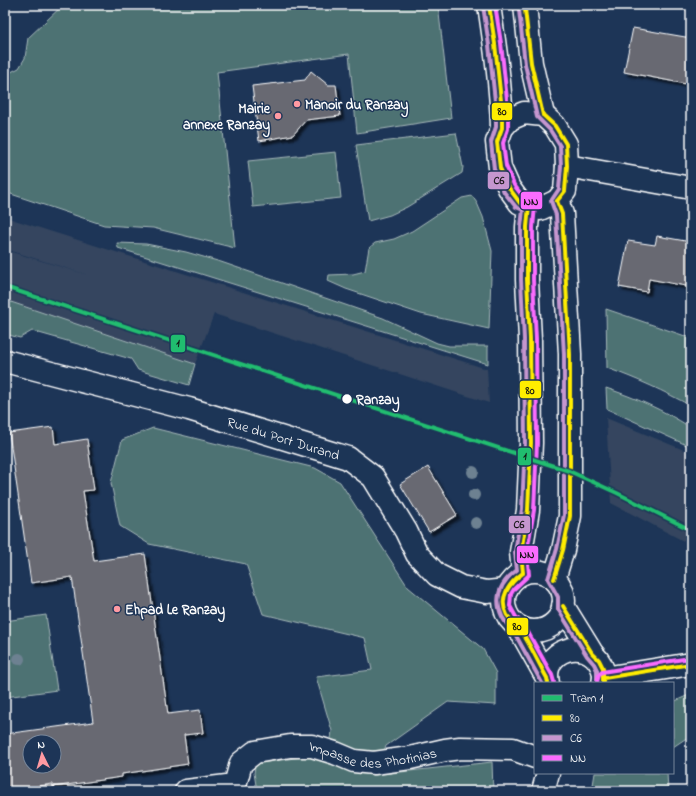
<svg xmlns="http://www.w3.org/2000/svg" width="696" height="796" font-family="'Indie Flower',sans-serif">
<style>
.built{fill:#34455f}
.green{fill:#4e7273;stroke:#a6b8b9}
.building{fill:#686972;stroke:#fff;fill-rule:evenodd;filter:url(#shadow)}
.lines{fill:none;stroke-linecap:round;stroke-linejoin:round}
.minor-casing{stroke:#fff;stroke-width:25}
.minor{stroke:#1d3557;stroke-width:22}
.bus-1-casing{stroke:#1d3557;stroke-width:7}
.bus-2-casing{stroke:#1d3557;stroke-width:7}
.bus-3-casing{stroke:#1d3557;stroke-width:7}
.bus-1{stroke:#ffed00;stroke-width:4}
.bus-2{stroke:#c596cf;stroke-width:4}
.bus-3{stroke:#fb6cff;stroke-width:4}
.tram-1-casing{stroke:#1d3557;stroke-width:7}
.tram-1{stroke:#20bd6f;stroke-width:4}
.tree{fill:#6d8191}
.poi-dot{fill:#ff9aa2;stroke:#1d3557;stroke-width:1.5}
.stop-dot{fill:#fff;stroke:#1d3557;stroke-width:1.5}
.labels{text-anchor:middle;stroke-width:3;stroke-linejoin:round;paint-order:stroke}
.poi-label{font-size:14px;font-weight:bold;fill:#fff;stroke:#1d3557;text-anchor:start}
.stop-label{font-size:14px;font-weight:bold;fill:#fff;stroke:#1d3557;text-anchor:start}
.street-label{font-size:14px;fill:#fff;stroke:#1d3557}
.line-badge{stroke:#1d3557;stroke-width:1.5}
.pale-badge-label{font-size:11px;text-anchor:middle;font-weight:bold;fill:#111}
</style>
<defs>
<filter id="shadow"><feDropShadow dx="3.5" dy="3.5" stdDeviation="1" flood-color="#0009"/></filter>
</defs>
<rect width="100%" height="100%" fill="#1d3557"/>
<filter id="ink" filterUnits="userSpaceOnUse"><feTurbulence type="fractalNoise" baseFrequency=".025" numOctaves="2"/><feDisplacementMap in="SourceGraphic" scale="8" xChannelSelector="R" yChannelSelector="G"/><feConvolveMatrix kernelMatrix="1 2 1 2 8 2 1 2 1" color-interpolation-filters="sRGB"/></filter>
<g filter="url(#ink)">
<g class="built">
<polygon points="5,217 487,369 489,403 214,314 195,364 5,300 5,250 88,275 5,249"/>
<polygon points="606,418 691,453 691,545 611,503"/>
</g>
<g class="green">
<polygon points="63,5 438,5 451,118 357,133 349,54 217,72 235,248 153,228 104,225 5,192 5,75 19,68 25,58 28,38"/>
<polygon points="456,133 463,167 462,173 407,207 390,215 368,221 356,145"/>
<polygon points="336,152 341,198 253,207 248,161"/>
<polygon points="472,196 477,203 483,217 492,251 489,329 421,314 346,289 328,281 329,275 353,274 365,271 369,248 375,243 394,239 412,231 462,198"/>
<polygon points="117,243 146,244 186,252 221,262 383,318 437,343 449,346 488,346 488,364 118,248"/>
<polygon points="5,300 195,364 189,385 138,370 131,359 32,331 20,338 5,334"/>
<path d="M606,309L691,338V406C664,391 637,379 607,368Z"/>
<path d="M606,388C636,398 663,410 690,427L691,428V447L607,409Z"/>
<polygon points="153,428 315,468 340,482 408,587 483,649 496,673 496,705 448,702 386,746 373,775 492,762 493,791 257,791 254,773 255,767 260,763 316,755 328,761 332,731 316,677 372,670 365,638 263,614 246,564 149,544 120,526 111,483 122,440"/>
<polygon points="46,615 57,690 5,697 5,621"/>
<polygon points="691,694 691,735 673,747 673,702"/>
<polygon points="595,773 667,773 668,791 592,791"/>
</g>
<g class="building">
<polygon points="633,28 691,38 691,85 624,72"/>
<polygon points="311,71 328,85 336,85 340,116 306,120 293,135 259,141 252,86 305,80"/>
<polygon points="657,236 691,242 691,287 649,279 647,292 619,287 628,241 655,245"/>
<path d="M53,427L55,444L87,439L94,490L83,491L94,561L145,554L168,714L200,710L203,733L184,735L188,764L122,774V777L53,787V784L5,791V734L93,722L72,577L31,583L9,433ZM30,742H54V766H30Z"/>
<polygon points="428,467 457,515 429,532 400,484"/>
</g>
<g class="lines">
<defs>
<g id="minor">
<path d="M489,5C495,46 501,87 502,128"/>
<polyline points="525,5 531,63 543,115"/>
<polygon points="524,113 543,115 555,126 566,144 567,166 565,191 557,201 540,209 529,206 520,203 509,188 500,168 497,142 502,128 510,119"/>
<polyline points="567,166 691,188"/>
<path id="s1" d="M5,361L189,409L348,458L373,477L406,531L417,554L437,575L461,587L487,592L506,590"/>
<circle cx="534" cy="601" r="30"/>
<polyline points="523,573 521,552 528,510 531,443 530,339 527,280 527,227 529,206"/>
<polyline points="554,579 563,550 570,516 570,354 562,214 557,201"/>
<polyline points="563,606 592,653"/>
<polyline points="519,628 547,678"/>
<polyline points="604,678 691,664"/>
<path d="M548,683C540,650 586,635 601,665C604,671 605,677 603,683"/>
<polyline points="186,791 235,785"/>
<path id="s2" d="M236,791L235,785L241,763L255,752L290,746H312L335,753L354,761L374,763L410,758L445,750L460,748L513,749L535,757"/>
<polyline points="543,791 548,773"/>
</g>
</defs>
<use href="#minor" class="minor-casing"/>
<use href="#minor" class="minor"/>
<defs>
<g id="bus-1">
<polyline points="489,5 495,44 502,110 502,128 497,142 500,168 509,188 520,203 529,206"/>
<polyline points="525,9 531,63 543,115"/>
<polyline points="543,115 555,126 566,144 567,166 565,191 557,201"/>
<polyline points="523,573 521,552 528,510 531,443 530,339 527,280 527,227 529,206"/>
<path d="M523,573C509,583 498,598 507,615C511,621 516,624 520,629C530,644 538,662 547,678L548,683"/>
<polyline points="554,579 563,550 570,516 570,354 562,214 557,201"/>
<polyline points="563,606 592,653 599,660 603,668 603,683"/>
<polyline points="604,678 691,664"/>
</g>
<g id="bus-2">
<path d="M483,6L489,45L496,110V127L491,142L494,169L504,192L516,207L523,210L521,227V280L524,339L525,443L522,509L515,552L517,570C492,588 493,612 514,632L542,683"/>
<polyline points="519,10 525,64 537,117 550,130 560,146 561,166 559,189 551,201 556,215 564,354 564,515 557,549 548,579 558,597 558,609 587,656 594,664 597,670 597,682"/>
</g>
<g id="bus-3">
<polyline points="495,5 501,43 508,109 508,129 503,143 506,166 514,185 524,198 532,201 535,206 533,227 533,280 536,339 537,443 534,510 527,552 529,575 514,589 511,594 510,606 516,617 524,625 552,675 554,682"/>
<polyline points="597,682 599,675 602,672 690,658"/>
</g>
</defs>
<use href="#bus-1" class="bus-1-casing"/>
<use href="#bus-2" class="bus-2-casing"/>
<use href="#bus-3" class="bus-3-casing"/>
<use href="#bus-1" class="bus-1"/>
<use href="#bus-2" class="bus-2"/>
<use href="#bus-3" class="bus-3"/>
<defs>
<polyline id="tram-1" points="5,287 569,471 617,493 691,530"/>
</defs>
<use href="#tram-1" class="tram-1-casing"/>
<use href="#tram-1" class="tram-1"/>
</g>
<g class="tree">
<circle cx="473" cy="472" r="6"/>
<circle cx="474" cy="495" r="6"/>
<circle cx="476" cy="523" r="6"/>
<circle cx="19" cy="659" r="6"/>
</g>
</g>
<g class="poi-dot">
<circle cx="297" cy="104" r="4"/>
<circle cx="278" cy="116" r="4"/>
<circle cx="117" cy="609" r="4"/>
</g>
<circle class="stop-dot" cx="347" cy="399" r="5.5"/>
<g class="labels">
<g class="poi-label">
<text x="305" y="109">Manoir du Ranzay</text>
<text x="270" y="113" text-anchor="end">Mairie<tspan x="270" dy="16">annexe Ranzay</tspan></text>
<text x="125" y="614">Ehpad Le Ranzay</text>
</g>
<g class="stop-label">
<text x="356" y="404">Ranzay</text>
</g>
<g class="street-label">
<text dy="5" stroke="none"><textPath href="#s1" startOffset="289">Rue du Port Durand</textPath></text>
<text dy="5" stroke="none"><textPath href="#s2" startOffset="167">Impasse des Photinias</textPath></text>
</g>
</g>
<g class="line-badge">
<rect x="491" y="102" width="22" height="19" rx="4" fill="#ffed00"/>
<rect x="487" y="171" width="23" height="19" rx="4" fill="#c596cf"/>
<rect x="520" y="191" width="23" height="19" rx="4" fill="#fb6cff"/>
<rect x="170" y="334" width="16" height="19" rx="4" fill="#20bd6f"/>
<rect x="519" y="380" width="23" height="19" rx="4" fill="#ffed00"/>
<rect x="517" y="447" width="15" height="19" rx="4" fill="#20bd6f"/>
<rect x="508" y="515" width="23" height="19" rx="4" fill="#c596cf"/>
<rect x="516" y="545" width="23" height="19" rx="4" fill="#fb6cff"/>
<rect x="506" y="617" width="23" height="19" rx="4" fill="#ffed00"/>
</g>
<g class="pale-badge-label">
<text x="502" y="115">80</text>
<text x="499" y="184">C6</text>
<text x="531" y="205">NN</text>
<text x="178" y="347">1</text>
<text x="530" y="394">80</text>
<text x="525" y="460">1</text>
<text x="519" y="528">C6</text>
<text x="527" y="558">NN</text>
<text x="517" y="630">80</text>
</g>
<rect width="696" height="796" fill="none" stroke="#1d3557" stroke-width="20"/>
<rect x="10" y="10" width="676" height="776" fill="none" stroke="#fff" stroke-width="1.5" filter="url(#ink)"/>
<rect x="534" y="682" width="140" height="92" fill="#1d3557" stroke="#77869a"/>
<rect x="542" y="695" width="20" height="6" fill="#20bd6f" stroke="#77869a"/>
<text x="570" y="702" font-size="12" fill="#ffffff">Tram 1</text>
<rect x="542" y="715" width="20" height="6" fill="#ffed00" stroke="#77869a"/>
<text x="570" y="722" font-size="12" fill="#ffffff">80</text>
<rect x="542" y="735" width="20" height="6" fill="#c596cf" stroke="#77869a"/>
<text x="570" y="742" font-size="12" fill="#ffffff">C6</text>
<rect x="542" y="755" width="20" height="6" fill="#fb6cff" stroke="#77869a"/>
<text x="570" y="762" font-size="12" fill="#ffffff">NN</text>
<g transform="translate(42 754) rotate(355)"><circle r="19" fill="#1d3557" stroke="#77869a"/>
<path d="M0-3L7 15L0 10L-7 15Z" fill="#ff9aa2"/>
<text y="-6" font-size="11" font-weight="bold" text-anchor="middle" fill="#ffffff">N</text>
</g>
</svg>
